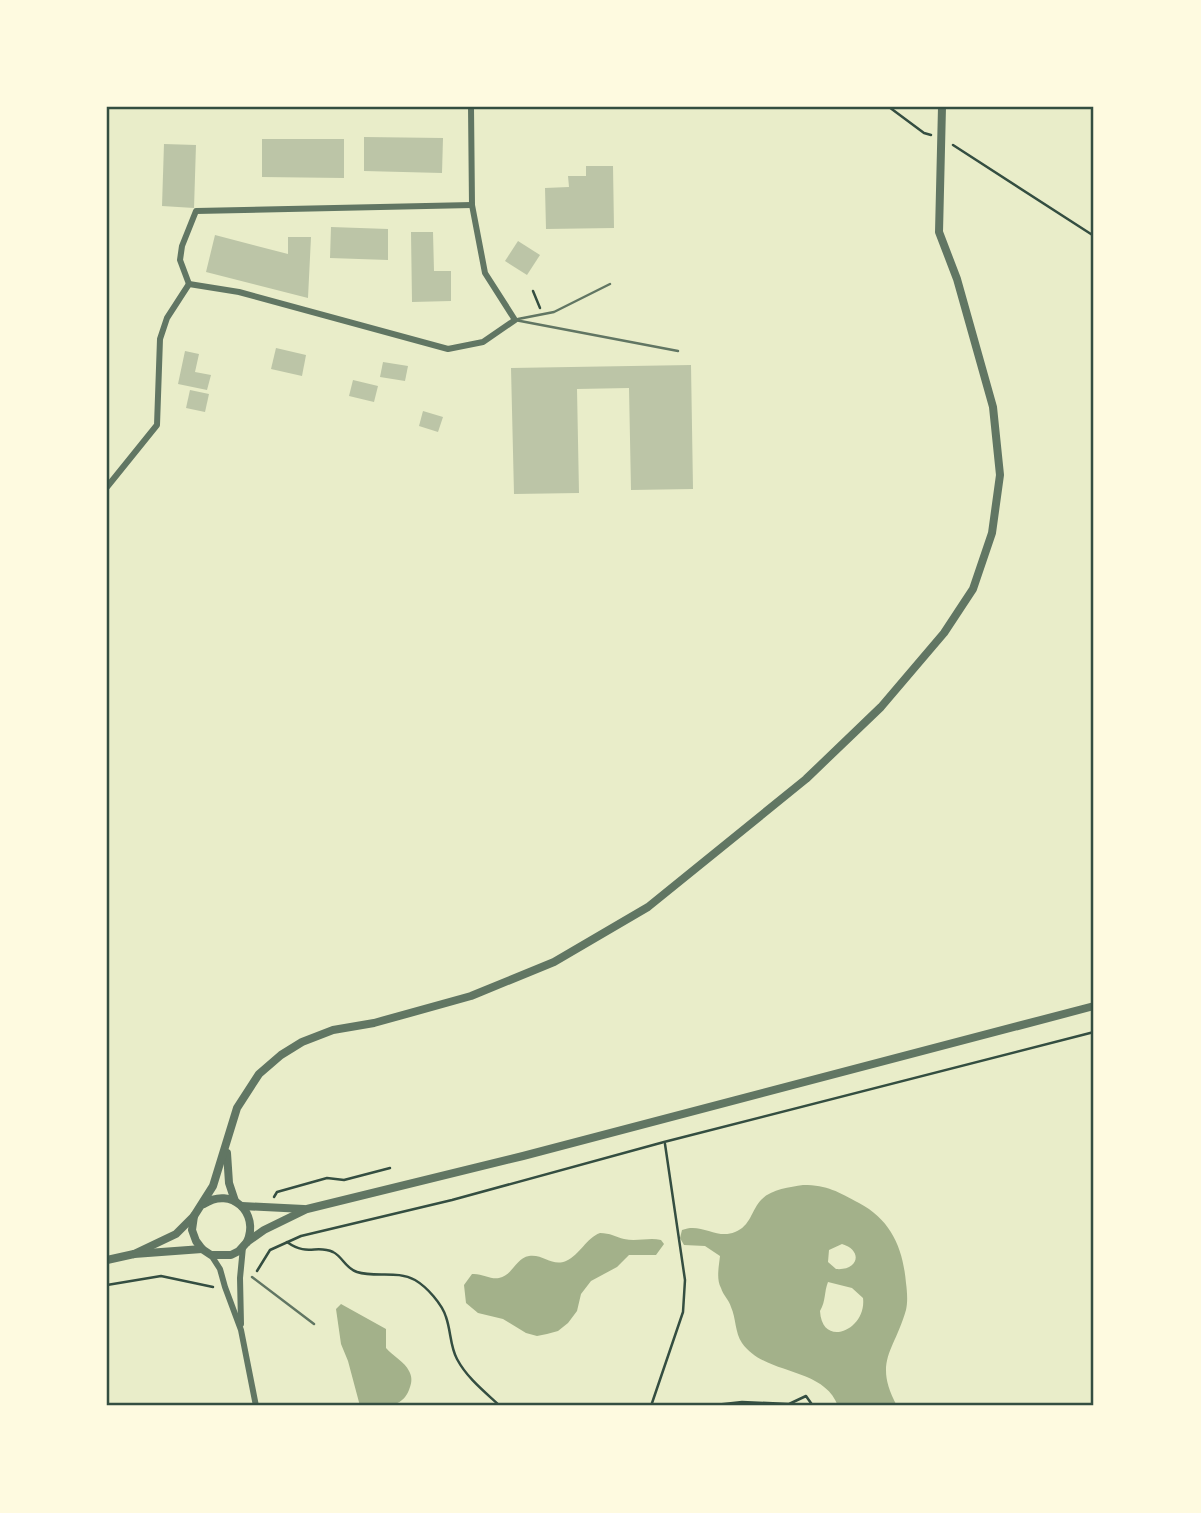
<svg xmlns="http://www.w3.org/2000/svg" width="1201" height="1513" font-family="Mulish,sans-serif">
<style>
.water{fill:#a3b18a;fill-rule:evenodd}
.building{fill:#bcc5a7}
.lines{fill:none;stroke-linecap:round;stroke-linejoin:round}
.path{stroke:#344e41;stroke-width:2.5}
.service{stroke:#617663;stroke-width:2.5}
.minor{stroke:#617663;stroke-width:6}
.tertiary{stroke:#617663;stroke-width:8}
.neatline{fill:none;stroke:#344e41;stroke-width:2.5}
</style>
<rect width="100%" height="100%" fill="#e9edc9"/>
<g class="water">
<path d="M803,1185C828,1185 838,1192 859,1203C891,1220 903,1248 906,1283C907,1291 908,1301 906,1310C894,1352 873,1361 897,1406H838C823,1366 765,1376 742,1343C735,1333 736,1318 731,1307C729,1300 723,1295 721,1288C716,1279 719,1266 720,1256L705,1246L684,1245L680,1238L682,1230C701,1222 717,1240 735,1232C751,1226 751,1210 762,1199C772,1189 790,1187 803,1185ZM842,1244C863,1250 859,1271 836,1269L828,1262L829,1250ZM828,1282L852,1288L863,1298C867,1330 822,1349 820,1311C826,1301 824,1292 828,1282Z"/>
<path d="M600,1233C610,1233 616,1237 624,1239C637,1242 649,1237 661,1240L664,1244L656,1255H629L617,1267L591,1281L581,1294L577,1311L568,1323L558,1331L547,1334L537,1336L526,1333L503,1319L478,1313L466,1303L464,1285L472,1274C482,1273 491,1280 499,1278C513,1275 516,1258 529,1256C544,1254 552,1267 566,1261C580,1255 586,1238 600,1233Z"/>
<path d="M341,1304L386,1329V1348C393,1356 405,1362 409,1371C412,1376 412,1382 410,1387C403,1411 380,1406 360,1406L348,1361L341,1344L336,1309Z"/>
</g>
<g class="building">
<polygon points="364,137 443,138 442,173 364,171"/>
<polygon points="262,139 344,139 344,178 262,177"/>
<polygon points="164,144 196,145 194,208 162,206"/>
<polygon points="586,166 613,166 614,228 546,229 545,188 569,187 568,176 586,176"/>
<polygon points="331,227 388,229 388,260 330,258"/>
<polygon points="411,232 433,232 434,271 451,271 451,301 412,302"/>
<polygon points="215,235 288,254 288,237 311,237 308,298 206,272"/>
<polygon points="518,241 540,255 527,275 505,261"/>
<polygon points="276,348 306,355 302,376 271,369"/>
<polygon points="185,351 199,354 195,372 211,375 207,390 178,384"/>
<polygon points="383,362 408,366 405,381 380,377"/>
<polygon points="691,365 693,489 631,490 629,388 577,389 579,493 514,494 511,368"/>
<polygon points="353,380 378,386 374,402 349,396"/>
<polygon points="190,390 209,394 205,412 186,408"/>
<polygon points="423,411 443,417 438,432 419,426"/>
</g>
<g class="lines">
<g class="path">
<polyline points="889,107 924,133 931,135"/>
<polyline points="953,145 1094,236"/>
<polyline points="533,291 540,308"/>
<polyline points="274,1197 277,1192 327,1178 344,1180 390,1168"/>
<path d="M287,1242C308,1257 316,1244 333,1252C343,1257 345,1268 357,1272C376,1278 397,1270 415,1280C427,1287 442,1304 446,1317C451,1331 450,1346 457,1359C467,1378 485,1392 500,1406"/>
<polyline points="257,1271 270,1250 301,1236 452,1200 664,1142 1094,1032"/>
<polyline points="107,1285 161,1276 213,1287"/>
<polyline points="651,1406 683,1312 685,1280 665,1144"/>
<polyline points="706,1406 742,1402 789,1404 806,1396 813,1406"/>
</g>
<g class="service">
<polyline points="518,319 554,312 610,284"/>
<polyline points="515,320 678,351"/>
<polyline points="252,1277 314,1324"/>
</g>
<g class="minor">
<polyline points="189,284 239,292 448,349 483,342 515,320 485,273 472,205 471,107"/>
<polyline points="189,284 180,260 182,246 196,211 472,205"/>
<polyline points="107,487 157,425 160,339 167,318 189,284"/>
<polyline points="211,1255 220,1269 225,1287 241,1330 256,1406"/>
<polyline points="241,1324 240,1278 243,1247"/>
</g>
<g class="tertiary">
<polyline points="227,1153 229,1183 235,1201"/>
<path d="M204,1204C231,1186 260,1213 247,1242"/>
<polyline points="242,1206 304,1209"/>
<polyline points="194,1216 192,1230 196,1241 202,1249 211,1255 231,1255 239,1251 247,1242 264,1230 307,1209 523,1156 1094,1006"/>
<polyline points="134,1254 176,1234 194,1216 213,1186 237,1108 259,1074 281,1055 302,1042 333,1030 374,1023 471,996 554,962 648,907 806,779 881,707 944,633 973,589 992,533 1000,475 993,407 957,279 939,232 942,107"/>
<polyline points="107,1260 134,1254 202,1249"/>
</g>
</g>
<rect width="1201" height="1513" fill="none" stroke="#fefae0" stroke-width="217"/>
<rect x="108" y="108" width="984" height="1296" class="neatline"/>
</svg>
